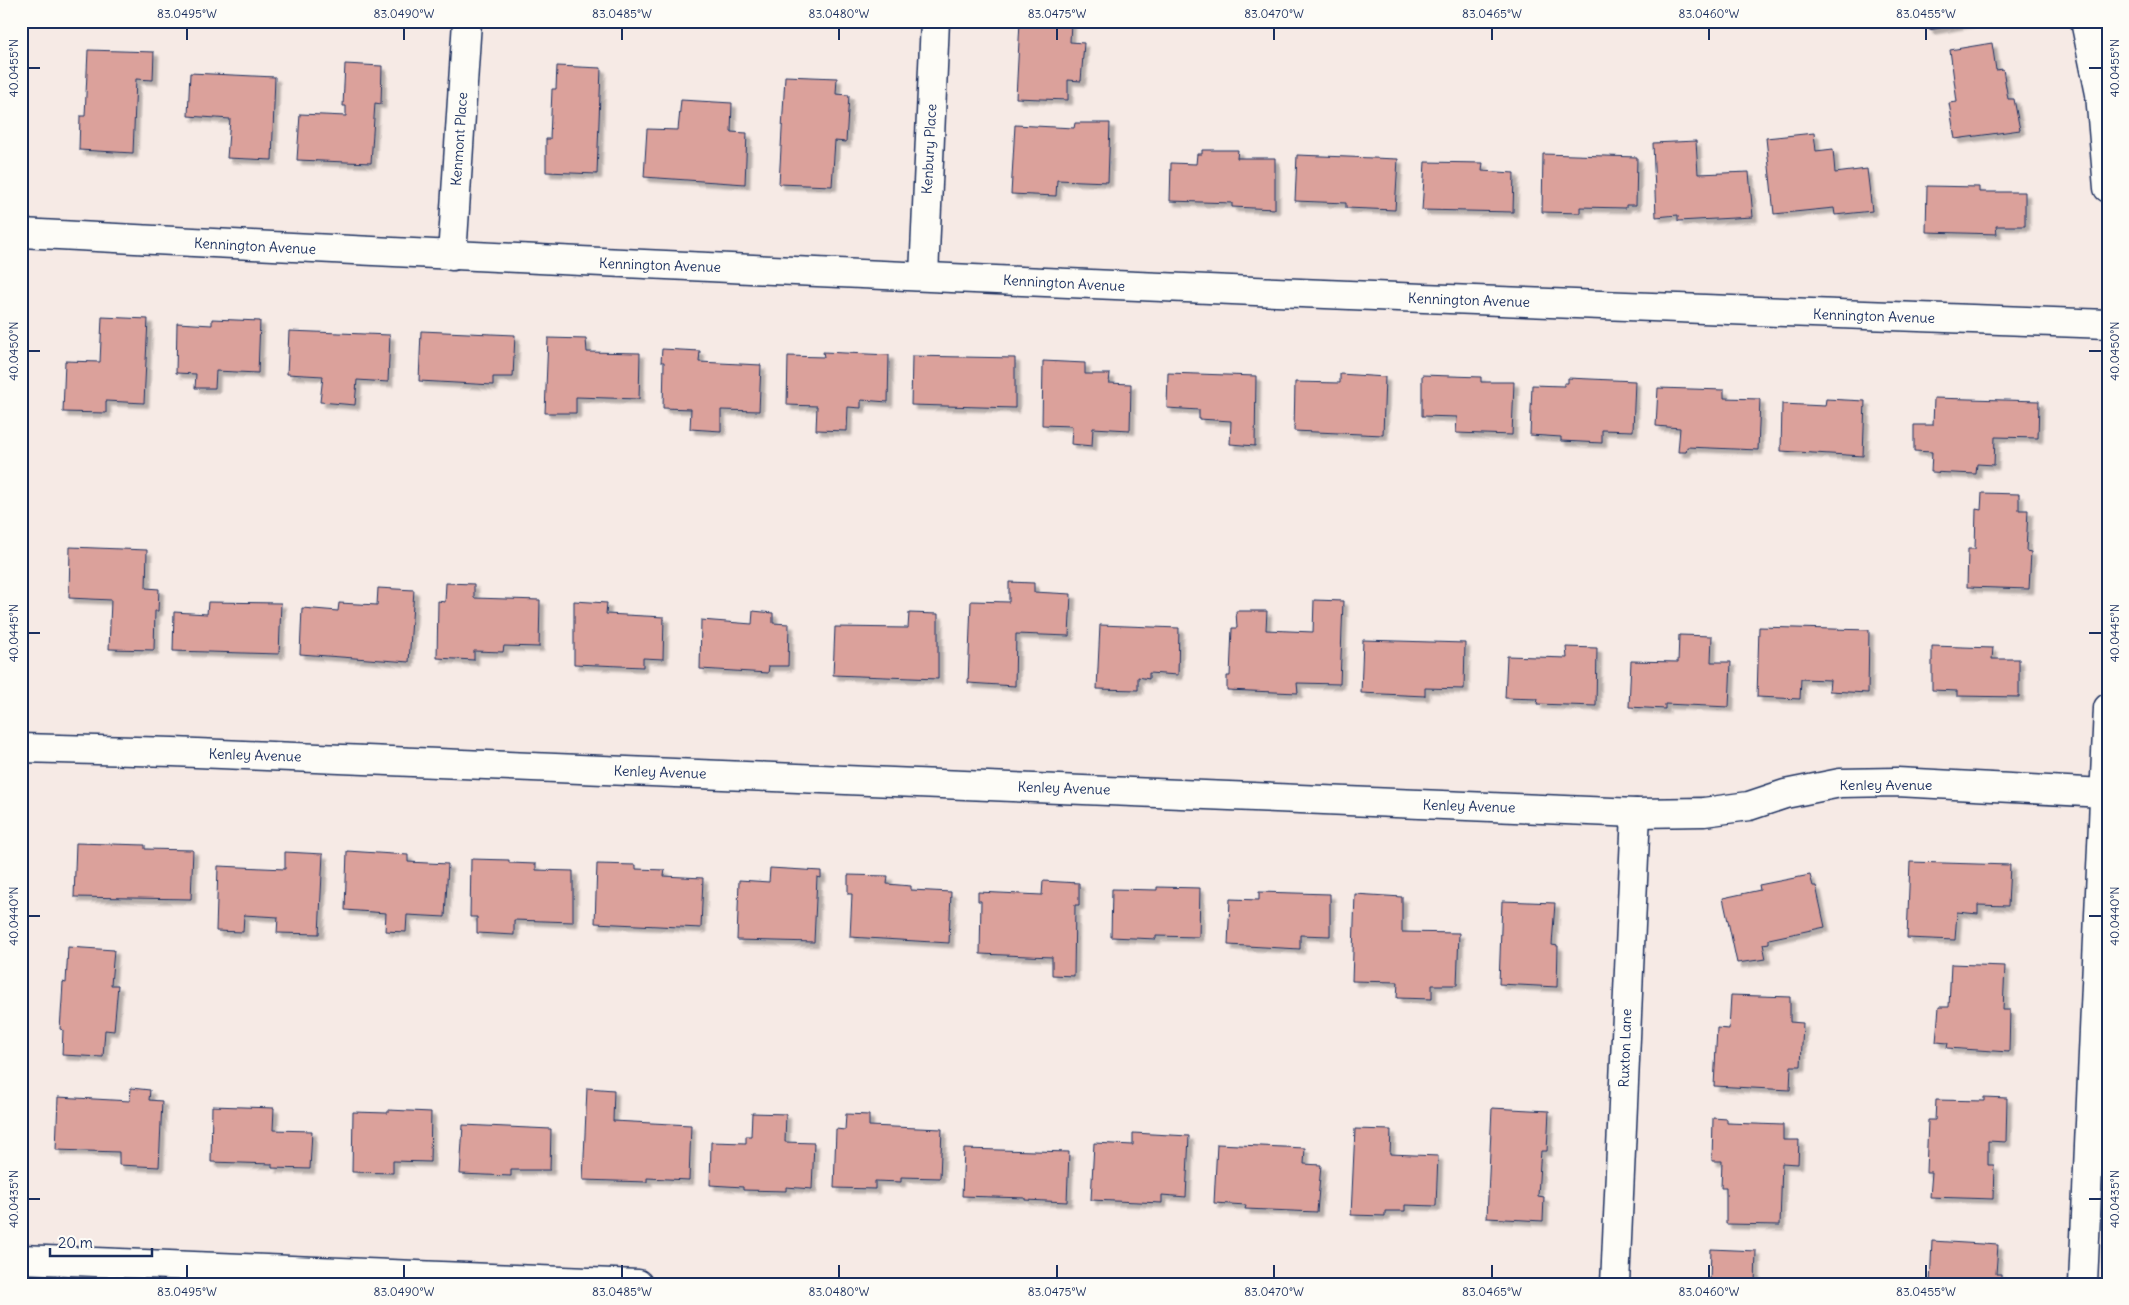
<svg xmlns="http://www.w3.org/2000/svg" width="2129" height="1305" font-family="Delius,sans-serif">
<style>
.building{fill:#dba19b;stroke:#1b2f5e;filter:url(#shadow)}
.lines{fill:none;stroke-linecap:round;stroke-linejoin:round}
.minor-casing{stroke:#1b2f5e;stroke-width:31}
.minor{stroke:#fdfcf7;stroke-width:28}
.ticks{fill:none;stroke:#1b2f5e;stroke-width:2}
.labels{text-anchor:middle;stroke-width:4.5;stroke-linejoin:round;paint-order:stroke}
.street-label{font-size:14px;fill:#1b2f5e;stroke:#fdfcf7}
.neatline{fill:none;stroke:#1b2f5e;stroke-width:2}
.ticks-label{font-size:12px;text-anchor:middle;fill:#1b2f5e}
</style>
<defs>
<filter id="shadow"><feDropShadow dx="4.5" dy="4.5" stdDeviation="1" flood-color="#0004"/></filter>
</defs>
<rect width="100%" height="100%" fill="#f6eae5"/>
<filter id="ink" filterUnits="userSpaceOnUse"><feTurbulence type="fractalNoise" baseFrequency=".02" numOctaves="2"/><feDisplacementMap in="SourceGraphic" scale="10" xChannelSelector="R" yChannelSelector="G"/><feConvolveMatrix kernelMatrix="1 2 1 2 8 2 1 2 1" color-interpolation-filters="sRGB"/></filter>
<g filter="url(#ink)">
<g class="building">
<polygon points="1020,21 1071,21 1070,42 1084,43 1081,81 1068,80 1068,100 1016,98"/>
<polygon points="1927,21 1976,21 1929,30"/>
<polygon points="1992,43 1996,70 2003,69 2008,99 2014,99 2020,130 1955,139 1949,103 1957,102 1950,50"/>
<polygon points="88,50 154,52 153,80 136,79 133,153 79,150 80,116 85,116"/>
<polygon points="345,64 382,66 381,104 375,103 371,163 297,160 300,114 346,116 346,106 343,106"/>
<polygon points="557,66 601,68 597,174 546,172 546,139 550,139 552,89 556,89"/>
<polygon points="190,73 275,77 272,160 227,158 230,119 188,116"/>
<polygon points="785,76 837,78 836,94 849,95 846,142 835,141 832,186 779,184"/>
<polygon points="681,100 732,103 731,132 747,133 745,184 644,177 647,129 678,130"/>
<polygon points="1075,123 1110,123 1108,182 1057,180 1056,196 1011,194 1015,125 1074,128"/>
<polygon points="1814,133 1816,151 1833,149 1835,173 1867,169 1872,211 1835,215 1834,208 1774,214 1766,138"/>
<polygon points="1696,141 1698,174 1749,172 1753,217 1678,221 1678,215 1656,217 1653,143"/>
<polygon points="1202,150 1238,150 1237,158 1275,158 1275,209 1232,207 1232,203 1170,201 1171,163 1196,164 1197,154 1202,154"/>
<polygon points="1543,154 1637,157 1636,205 1626,205 1626,208 1580,207 1580,213 1542,212"/>
<polygon points="1297,155 1398,159 1395,210 1346,208 1346,203 1295,201"/>
<polygon points="1425,162 1483,163 1482,171 1514,173 1513,212 1422,210"/>
<polygon points="1927,186 1979,187 1979,192 2025,192 2025,226 1996,226 1997,234 1926,232"/>
<polygon points="102,317 148,319 144,403 106,401 106,413 63,412 65,361 100,362"/>
<polygon points="212,319 260,321 258,373 216,371 215,388 195,388 196,374 176,373 177,323 212,325"/>
<polygon points="289,331 390,335 388,382 357,380 355,405 320,402 323,376 287,374"/>
<polygon points="421,331 515,335 513,377 493,377 493,385 419,381"/>
<polygon points="548,338 586,339 587,352 640,353 639,399 576,397 576,413 545,413"/>
<polygon points="662,349 700,351 699,362 761,365 759,411 721,410 721,431 690,429 691,409 663,408 664,362 661,362"/>
<polygon points="823,352 889,355 888,402 861,400 861,408 848,407 847,431 816,430 817,406 787,405 788,356 824,357"/>
<polygon points="912,356 1015,358 1015,408 911,405"/>
<polygon points="1043,361 1085,363 1085,374 1110,374 1109,383 1131,384 1130,430 1093,428 1092,446 1071,444 1072,426 1042,425"/>
<polygon points="1168,373 1256,376 1255,446 1230,444 1231,421 1199,419 1199,410 1167,408"/>
<polygon points="1340,374 1385,377 1383,435 1294,431 1295,382 1340,383"/>
<polygon points="1422,375 1481,377 1481,382 1514,382 1512,435 1456,433 1457,417 1422,416"/>
<polygon points="1568,378 1635,381 1633,431 1602,430 1602,443 1561,441 1561,437 1530,435 1532,385 1564,386 1564,383 1568,383"/>
<polygon points="1658,388 1724,390 1724,398 1760,399 1758,450 1687,447 1686,452 1678,452 1680,428 1656,426"/>
<polygon points="1934,398 2039,401 2038,438 1995,437 1994,465 1977,464 1976,474 1931,472 1932,452 1914,451 1914,425 1933,425"/>
<polygon points="1826,399 1865,401 1863,456 1781,451 1782,404 1825,406"/>
<polygon points="1982,493 2019,494 2019,510 2028,510 2026,551 2031,552 2029,589 1967,587 1968,549 1975,549 1976,509 1981,510"/>
<polygon points="70,547 147,550 146,588 159,589 158,611 155,611 154,650 109,649 111,600 69,598"/>
<polygon points="1009,582 1034,583 1034,592 1071,594 1069,636 1016,634 1015,686 968,683 971,601 1009,602"/>
<polygon points="446,583 474,584 474,598 540,600 539,647 504,646 503,652 474,651 474,660 437,658 438,601 445,602"/>
<polygon points="378,588 414,590 409,662 300,654 302,608 338,611 339,603 377,605"/>
<polygon points="1314,600 1343,601 1340,684 1297,683 1298,693 1227,690 1227,676 1230,676 1232,628 1237,628 1236,611 1267,611 1266,630 1313,632"/>
<polygon points="574,601 607,603 606,614 664,617 663,659 643,658 643,667 574,664"/>
<polygon points="208,602 281,603 279,654 173,651 174,612 207,614"/>
<polygon points="753,611 773,613 773,623 789,624 788,666 769,666 768,673 700,669 701,620 752,624"/>
<polygon points="909,613 938,614 938,679 833,675 835,627 908,628"/>
<polygon points="1100,625 1179,628 1178,675 1149,673 1149,679 1138,677 1138,690 1097,689"/>
<polygon points="1759,627 1869,630 1868,693 1829,691 1830,680 1801,679 1800,699 1757,697"/>
<polygon points="1679,635 1712,636 1711,662 1731,662 1729,707 1665,704 1665,709 1629,707 1631,661 1678,662"/>
<polygon points="1363,640 1465,643 1464,689 1425,688 1425,696 1361,693"/>
<polygon points="1932,646 1993,648 1992,659 2019,659 2019,697 1957,696 1957,691 1932,690"/>
<polygon points="1566,647 1597,648 1596,706 1537,704 1538,699 1505,698 1507,656 1567,658"/>
<polygon points="76,843 145,845 145,849 193,850 191,899 74,897"/>
<polygon points="347,851 408,855 408,862 448,864 445,917 407,915 406,932 385,931 386,913 345,910"/>
<polygon points="285,852 323,854 319,934 277,933 278,917 244,915 243,932 216,931 218,866 285,869"/>
<polygon points="471,859 509,860 509,863 536,864 536,870 573,871 573,922 514,920 514,935 477,933 477,917 470,917"/>
<polygon points="1910,862 2010,865 2008,906 1978,905 1978,914 1957,912 1955,940 1907,938"/>
<polygon points="597,864 636,865 636,869 665,870 664,876 703,878 701,928 595,923"/>
<polygon points="770,868 821,871 821,878 817,877 814,942 737,940 739,880 769,882"/>
<polygon points="848,875 888,876 887,884 911,886 911,890 951,892 949,943 850,937 852,894 848,894"/>
<polygon points="1810,875 1813,886 1816,886 1825,927 1769,939 1769,943 1763,944 1766,959 1737,963 1723,898 1760,890 1759,885"/>
<polygon points="1043,881 1079,883 1079,905 1075,905 1074,976 1052,975 1052,957 980,954 981,901 978,901 978,892 1042,895"/>
<polygon points="1157,887 1200,888 1199,937 1156,936 1156,939 1111,937 1112,889 1157,890"/>
<polygon points="1259,892 1330,894 1330,936 1300,935 1300,949 1228,945 1230,899 1259,900"/>
<polygon points="1355,894 1402,897 1402,932 1459,933 1457,985 1432,985 1432,999 1397,998 1398,982 1352,981"/>
<polygon points="1502,901 1555,903 1552,945 1558,946 1557,987 1499,984"/>
<polygon points="68,947 114,950 111,985 118,985 114,1031 105,1030 103,1057 62,1055 63,1030 60,1029 62,1000 63,982 66,983"/>
<polygon points="1951,964 2005,966 2003,1010 2010,1010 2009,1052 1947,1048 1948,1043 1936,1042 1939,1007 1949,1007"/>
<polygon points="1731,995 1790,997 1790,1022 1803,1023 1801,1066 1791,1066 1790,1090 1714,1086 1717,1028 1729,1029"/>
<polygon points="131,1088 150,1090 149,1100 162,1101 159,1167 119,1165 119,1152 56,1150 58,1097 130,1101"/>
<polygon points="587,1088 614,1090 613,1121 691,1125 689,1180 647,1178 647,1182 583,1180"/>
<polygon points="1984,1097 2007,1098 2006,1142 1988,1141 1988,1165 1994,1165 1993,1199 1930,1197 1932,1172 1926,1172 1928,1120 1935,1120 1936,1100 1984,1101"/>
<polygon points="212,1106 274,1108 273,1130 312,1131 310,1169 272,1168 272,1164 211,1162"/>
<polygon points="1492,1108 1549,1111 1547,1151 1541,1151 1540,1163 1538,1196 1544,1197 1543,1221 1487,1218"/>
<polygon points="388,1110 431,1112 430,1162 393,1161 393,1173 352,1172 353,1112 388,1113"/>
<polygon points="752,1113 786,1114 785,1142 814,1143 812,1189 786,1187 786,1191 743,1190 743,1187 710,1185 711,1142 746,1143 746,1136 751,1136"/>
<polygon points="846,1114 869,1115 869,1126 942,1129 940,1178 901,1177 901,1182 875,1181 875,1189 834,1188 836,1129 845,1130"/>
<polygon points="1713,1118 1727,1119 1727,1123 1783,1125 1783,1140 1799,1140 1798,1164 1782,1163 1780,1225 1726,1224 1726,1188 1721,1188 1722,1161 1712,1161"/>
<polygon points="463,1125 551,1129 550,1170 511,1170 511,1176 460,1174"/>
<polygon points="1355,1129 1391,1130 1390,1154 1438,1156 1436,1206 1405,1205 1405,1211 1385,1211 1385,1216 1351,1215"/>
<polygon points="1133,1133 1189,1136 1186,1197 1162,1195 1162,1203 1091,1200 1094,1143 1133,1145"/>
<polygon points="1217,1144 1305,1148 1304,1164 1321,1165 1317,1212 1245,1209 1246,1205 1214,1203"/>
<polygon points="964,1149 1069,1152 1067,1202 1025,1200 1025,1198 962,1196"/>
<polygon points="1932,1241 1998,1245 1996,1274 2001,1274 2001,1284 1930,1284"/>
<polygon points="1711,1249 1756,1251 1755,1284 1704,1284 1704,1282 1710,1282"/>
</g>
<g class="lines">
<defs>
<g id="minor">
<polyline points="2085,21 2100,94 2108,188"/>
<path d="M21,233C716,270 1412,299 2108,324"/>
<polyline points="452,256 467,21"/>
<polyline points="924,276 935,21"/>
<polyline points="21,748 173,752 1636,813 1704,812 1749,806 1785,794 1840,783 1897,782 2104,793"/>
<polyline points="21,1259 638,1284"/>
<polyline points="1615,1284 1636,813"/>
<polyline points="2083,1284 2108,708"/>
</g>
</defs>
<use href="#minor" class="minor-casing"/>
<use href="#minor" class="minor"/>
</g>
</g>
<path class="ticks" d="M187,28V40M404,28V40M622,28V40M839,28V40M1057,28V40M1274,28V40M1492,28V40M1709,28V40M1926,28V40M28,68H40M2089,68H2102M28,351H40M2089,351H2102M28,633H40M2089,633H2102M28,916H40M2089,916H2102M28,1199H40M2089,1199H2102M187,1265V1278M404,1265V1278M622,1265V1278M839,1265V1278M1057,1265V1278M1274,1265V1278M1492,1265V1278M1709,1265V1278M1926,1265V1278"/>
<g class="labels">
<g class="street-label">
<text transform="translate(459 139) rotate(-86)" y="5">Kenmont Place</text>
<text transform="translate(929 149) rotate(-87)" y="5">Kenbury Place</text>
<text transform="translate(255 246) rotate(3)" y="5">Kennington Avenue</text>
<text transform="translate(660 265) rotate(2)" y="5">Kennington Avenue</text>
<text transform="translate(1064 283) rotate(3)" y="5">Kennington Avenue</text>
<text transform="translate(1469 300) rotate(2)" y="5">Kennington Avenue</text>
<text transform="translate(1874 316) rotate(2)" y="5">Kennington Avenue</text>
<text transform="translate(255 755) rotate(2)" y="5">Kenley Avenue</text>
<text transform="translate(660 772) rotate(2)" y="5">Kenley Avenue</text>
<text x="1886" y="790">Kenley Avenue</text>
<text transform="translate(1064 788) rotate(2)" y="5">Kenley Avenue</text>
<text transform="translate(1469 806) rotate(2)" y="5">Kenley Avenue</text>
<text transform="translate(1625 1048) rotate(-88)" y="5">Ruxton Lane</text>
</g>
</g>
<rect width="2129" height="1305" fill="none" stroke="#fdfcf7" stroke-width="55"/>
<path d="M50 1248v8h102v-8" fill="none" stroke="#1b2f5e" stroke-width="2.5"/>
<text x="58" y="1248" font-size="15" fill="#1b2f5e" stroke="#fdfcf7" stroke-width="4" paint-order="stroke">20 m</text>
<rect x="28" y="28" width="2074" height="1250" class="neatline"/>
<g class="ticks-label">
<text x="187" y="18">83.0495°W</text>
<text x="404" y="18">83.0490°W</text>
<text x="622" y="18">83.0485°W</text>
<text x="839" y="18">83.0480°W</text>
<text x="1057" y="18">83.0475°W</text>
<text x="1274" y="18">83.0470°W</text>
<text x="1492" y="18">83.0465°W</text>
<text x="1709" y="18">83.0460°W</text>
<text x="1926" y="18">83.0455°W</text>
<text transform="translate(14 68) rotate(-90)" y="4">40.0455°N</text>
<text transform="translate(2115 68) rotate(-90)" y="4">40.0455°N</text>
<text transform="translate(14 351) rotate(-90)" y="4">40.0450°N</text>
<text transform="translate(2115 351) rotate(-90)" y="4">40.0450°N</text>
<text transform="translate(14 633) rotate(-90)" y="4">40.0445°N</text>
<text transform="translate(2115 633) rotate(-90)" y="4">40.0445°N</text>
<text transform="translate(14 916) rotate(-90)" y="4">40.0440°N</text>
<text transform="translate(2115 916) rotate(-90)" y="4">40.0440°N</text>
<text transform="translate(14 1199) rotate(-90)" y="4">40.0435°N</text>
<text transform="translate(2115 1199) rotate(-90)" y="4">40.0435°N</text>
<text x="187" y="1296">83.0495°W</text>
<text x="404" y="1296">83.0490°W</text>
<text x="622" y="1296">83.0485°W</text>
<text x="839" y="1296">83.0480°W</text>
<text x="1057" y="1296">83.0475°W</text>
<text x="1274" y="1296">83.0470°W</text>
<text x="1492" y="1296">83.0465°W</text>
<text x="1709" y="1296">83.0460°W</text>
<text x="1926" y="1296">83.0455°W</text>
</g>
</svg>
